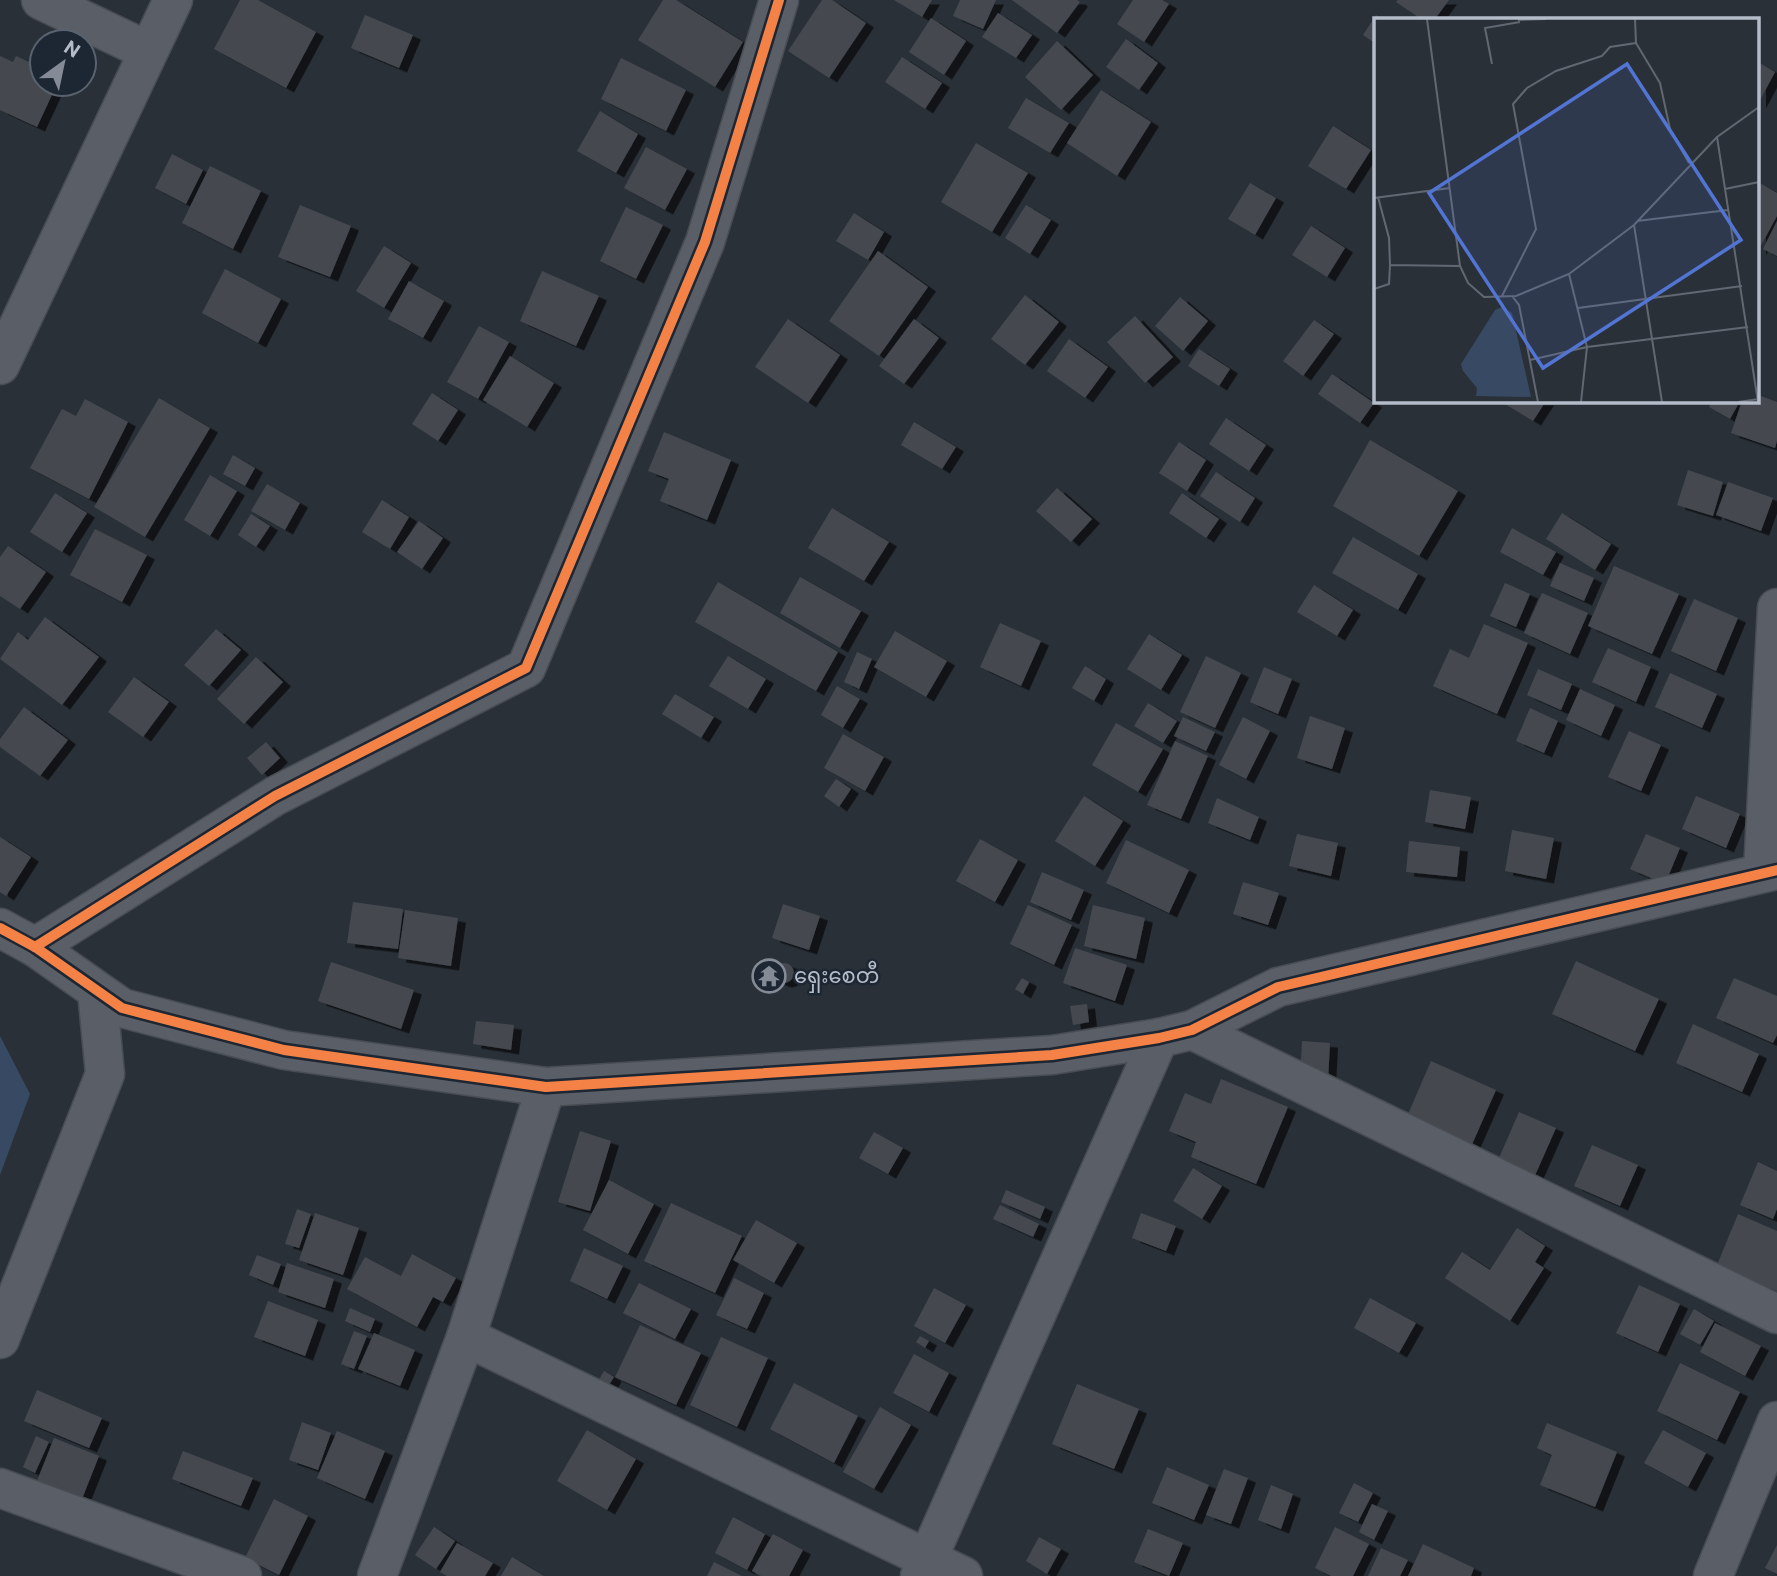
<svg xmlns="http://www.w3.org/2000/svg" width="1777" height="1576" font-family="Commissioner,'Noto Sans Myanmar',sans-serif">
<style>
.water{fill:#384963}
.building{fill:#444950;filter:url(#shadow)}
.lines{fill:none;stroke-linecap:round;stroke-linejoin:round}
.minor-casing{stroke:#484c53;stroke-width:41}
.minor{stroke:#5a5e66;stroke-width:38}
.cycleway-casing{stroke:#1d2633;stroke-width:15}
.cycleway{stroke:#f48246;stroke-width:10}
.labels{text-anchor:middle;stroke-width:5;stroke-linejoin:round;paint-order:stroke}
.poi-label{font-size:21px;fill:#b4bcc9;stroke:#1d2633;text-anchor:start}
.inset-road{fill:none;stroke:#616872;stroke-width:2}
.view{fill:#5274d3;fill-opacity:0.15;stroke:#5274d3;stroke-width:3.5}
.inset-edge{fill:none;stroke:#b4bcc9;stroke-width:3.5}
</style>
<defs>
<filter id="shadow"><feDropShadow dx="8" dy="4.5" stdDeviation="0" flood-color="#0009"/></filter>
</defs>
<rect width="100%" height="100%" fill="#2a3038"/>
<polygon class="water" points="0,1036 30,1094 0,1175"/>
<g class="building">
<polygon points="240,0 258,0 316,32 286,88 214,49"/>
<polygon points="663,0 676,0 743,42 715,87 638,40"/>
<polygon points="822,0 832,0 866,23 829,78 788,51"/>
<polygon points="894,0 932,0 922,17"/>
<polygon points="960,0 996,0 983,29 953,16"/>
<polygon points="1012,0 1077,0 1080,2 1057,33"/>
<polygon points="1133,0 1162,0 1169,4 1144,42 1117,24"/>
<polygon points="1398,0 1449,0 1435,19 1421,19 1396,2"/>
<polygon points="998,13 1032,35 1016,58 982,37"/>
<polygon points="365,15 413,35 399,68 351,48"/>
<polygon points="1376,15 1381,19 1376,19 1376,44 1363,35"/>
<polygon points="931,18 966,41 944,75 909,52"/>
<polygon points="1126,39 1158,63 1139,90 1106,67"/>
<polygon points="1057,41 1093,75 1061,110 1025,77"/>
<polygon points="0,56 13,62 16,56 42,68 42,84 57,84 37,127 0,110"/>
<polygon points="902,57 942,83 925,109 885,82"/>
<polygon points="621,58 686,90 666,131 601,99"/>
<polygon points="1758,62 1775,72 1758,104"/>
<polygon points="1101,90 1151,122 1117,176 1067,143"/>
<polygon points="1026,98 1069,123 1050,153 1008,128"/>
<polygon points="600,111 638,134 616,173 577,151"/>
<polygon points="1333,126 1371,150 1346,189 1308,166"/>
<polygon points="976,143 1028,173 992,232 941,202"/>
<polygon points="646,147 687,169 665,210 624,188"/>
<polygon points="172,154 203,170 186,204 155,188"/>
<polygon points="210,166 261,191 233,249 182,223"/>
<polygon points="1758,182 1777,193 1777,216 1758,251"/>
<polygon points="1250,183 1276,198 1255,235 1228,219"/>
<polygon points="300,205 351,226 330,277 278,257"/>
<polygon points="1026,205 1051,220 1030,254 1005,238"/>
<polygon points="626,207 663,225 636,279 600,261"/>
<polygon points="854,213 884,232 868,260 836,241"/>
<polygon points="1777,221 1777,256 1763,249"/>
<polygon points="1311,226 1345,248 1327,277 1292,255"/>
<polygon points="384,246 411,263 384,308 356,291"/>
<polygon points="878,251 928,287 879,356 829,321"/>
<polygon points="225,269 281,299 258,343 202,313"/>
<polygon points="542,271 599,296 576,346 520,321"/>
<polygon points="409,281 444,301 423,338 388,319"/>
<polygon points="1025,295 1059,322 1025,365 991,339"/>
<polygon points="1180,297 1208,321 1183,351 1155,326"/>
<polygon points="1135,316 1173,357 1145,383 1107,342"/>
<polygon points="788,319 840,355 808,403 755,367"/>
<polygon points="914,319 939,338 904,384 879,366"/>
<polygon points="1314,320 1334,334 1303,376 1283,361"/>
<polygon points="479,326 509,342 478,399 447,382"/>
<polygon points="1069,339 1108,367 1085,398 1047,371"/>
<polygon points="1199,349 1230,369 1219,386 1188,366"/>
<polygon points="510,356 554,383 527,427 483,400"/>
<polygon points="1332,374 1374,403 1360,423 1318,394"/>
<polygon points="432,393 458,410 438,441 412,424"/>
<polygon points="1758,395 1777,402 1777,441 1775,448 1731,433 1742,401 1758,401"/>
<polygon points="159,398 210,428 145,537 94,507"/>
<polygon points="85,399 128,422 89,499 30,468 62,409 76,416"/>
<polygon points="1500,401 1546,401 1533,421"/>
<polygon points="1712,401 1740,401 1730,419 1709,407"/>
<polygon points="1226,418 1266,445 1249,471 1209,444"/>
<polygon points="914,422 956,447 942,469 901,445"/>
<polygon points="664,432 731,460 707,520 660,501 669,479 648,471"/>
<polygon points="1370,440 1458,491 1419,556 1333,506"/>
<polygon points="1179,442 1206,460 1187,491 1159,473"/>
<polygon points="233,455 255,468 245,486 223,474"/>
<polygon points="1688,470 1723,482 1713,516 1677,505"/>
<polygon points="1216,472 1255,498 1240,522 1200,496"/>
<polygon points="210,475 237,491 210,536 184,520"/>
<polygon points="1728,482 1773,498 1761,531 1716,515"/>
<polygon points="267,484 300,503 285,530 251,511"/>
<polygon points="1057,488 1092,519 1071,542 1036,511"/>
<polygon points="55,493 87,513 62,552 30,532"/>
<polygon points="1182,493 1219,519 1206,538 1169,513"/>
<polygon points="382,500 409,517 390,549 362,532"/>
<polygon points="832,508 889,542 864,581 808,548"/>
<polygon points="1562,513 1611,544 1595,570 1546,539"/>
<polygon points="251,514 270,526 256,547 238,535"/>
<polygon points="419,521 443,538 422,569 397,552"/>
<polygon points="1512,528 1556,552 1543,575 1500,552"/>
<polygon points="95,529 147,555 122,602 70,575"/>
<polygon points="1353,537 1418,574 1398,610 1332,573"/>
<polygon points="8,546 46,572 20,609 0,596 0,557"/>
<polygon points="1560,563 1594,578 1584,601 1550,586"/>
<polygon points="1614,566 1679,594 1652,654 1588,626"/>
<polygon points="800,577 861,611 840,648 780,613"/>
<polygon points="718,582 838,652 816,691 695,622"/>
<polygon points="1505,583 1530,594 1516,627 1490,616"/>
<polygon points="1314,585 1353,610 1337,636 1297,612"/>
<polygon points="1542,593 1588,613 1570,654 1524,633"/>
<polygon points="1694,599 1738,618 1716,671 1671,651"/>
<polygon points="45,617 99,657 62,705 0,659 18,632 28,640"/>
<polygon points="1000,623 1041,641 1021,686 980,667"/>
<polygon points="1484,624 1528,643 1497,714 1433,686 1450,649 1469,658"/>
<polygon points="216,629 241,650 209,686 184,665"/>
<polygon points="895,631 947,661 926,697 874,667"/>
<polygon points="1149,634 1182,655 1161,690 1127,669"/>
<polygon points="1608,648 1651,667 1636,702 1592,682"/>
<polygon points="857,652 872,659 859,689 844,682"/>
<polygon points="728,656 766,679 748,709 709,686"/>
<polygon points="1206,656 1241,673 1215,728 1180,712"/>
<polygon points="256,657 283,682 244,724 217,699"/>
<polygon points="1085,666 1106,679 1094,701 1072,688"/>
<polygon points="1264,667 1292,679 1278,714 1250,702"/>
<polygon points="1538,669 1572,684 1561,710 1527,695"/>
<polygon points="1670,673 1717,694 1702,728 1655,707"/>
<polygon points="134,677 169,702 143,737 108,712"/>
<polygon points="837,686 860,699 843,728 821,715"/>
<polygon points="1580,689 1615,705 1601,736 1566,720"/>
<polygon points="675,694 714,717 701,738 662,714"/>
<polygon points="1148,703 1177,721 1163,743 1134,726"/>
<polygon points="24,707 68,740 40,776 0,747 0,739"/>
<polygon points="1530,708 1558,721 1544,753 1516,741"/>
<polygon points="1310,716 1345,728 1332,769 1297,758"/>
<polygon points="1183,717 1215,732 1206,751 1174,736"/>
<polygon points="1243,717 1270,731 1246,779 1219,765"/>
<polygon points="1116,723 1163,749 1138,792 1092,765"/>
<polygon points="1629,731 1661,745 1641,791 1608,777"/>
<polygon points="843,734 884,757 865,791 824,768"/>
<polygon points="1175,741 1208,756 1181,819 1147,805"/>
<polygon points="266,742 280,758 262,775 247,758"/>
<polygon points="836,779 851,789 839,807 824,796"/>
<polygon points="1430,790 1471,797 1465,829 1425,822"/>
<polygon points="1084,796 1123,821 1095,866 1055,841"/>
<polygon points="1696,796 1740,814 1726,848 1682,829"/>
<polygon points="1217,798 1259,817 1250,840 1208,823"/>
<polygon points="1512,830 1554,838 1546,879 1505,871"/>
<polygon points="1297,834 1338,843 1331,876 1289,866"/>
<polygon points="1646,834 1680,848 1665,884 1630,869"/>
<polygon points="0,837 31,857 6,896 0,892"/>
<polygon points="980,839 1018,860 995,902 956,881"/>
<polygon points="1126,840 1189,870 1169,913 1106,883"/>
<polygon points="1409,841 1460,847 1457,877 1406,872"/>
<polygon points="1042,872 1084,890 1071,920 1030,902"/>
<polygon points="1243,882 1279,893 1268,925 1233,914"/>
<polygon points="353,902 403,909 398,949 347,943"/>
<polygon points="783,904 820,916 809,950 772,938"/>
<polygon points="1028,905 1072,925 1054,965 1010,944"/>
<polygon points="1093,905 1145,918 1136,959 1084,946"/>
<polygon points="405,910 458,918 451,966 398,958"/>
<polygon points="1075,948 1127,965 1115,1001 1063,983"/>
<polygon points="1576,961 1659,999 1635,1051 1552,1014"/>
<polygon points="331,962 414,990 401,1029 318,1001"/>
<circle cx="784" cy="973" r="10"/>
<polygon points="1022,978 1029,982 1023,994 1015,989"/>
<polygon points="1734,978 1777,996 1777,1035 1773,1043 1716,1018"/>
<polygon points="1087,1004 1089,1022 1073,1025 1070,1006"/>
<polygon points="476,1021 514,1025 511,1050 473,1044"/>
<polygon points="1693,1024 1759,1054 1742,1092 1676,1063"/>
<polygon points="1302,1041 1330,1043 1328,1081 1300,1078"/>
<polygon points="1431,1061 1496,1090 1470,1149 1405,1121"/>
<polygon points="1221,1079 1288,1107 1256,1184 1191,1157 1196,1142 1169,1131 1185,1093 1211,1104"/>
<polygon points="1519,1112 1556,1128 1529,1189 1492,1174"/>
<polygon points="580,1131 611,1141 590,1211 558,1202"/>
<polygon points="874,1132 903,1148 888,1174 859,1158"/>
<polygon points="1592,1145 1638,1165 1620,1206 1574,1186"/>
<polygon points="1758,1162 1777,1171 1777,1209 1773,1219 1740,1205"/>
<polygon points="1193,1168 1222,1186 1202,1219 1173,1201"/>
<polygon points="609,1180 654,1204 628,1254 583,1230"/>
<polygon points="1006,1190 1045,1207 1040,1219 1001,1202"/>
<polygon points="671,1203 742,1236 715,1293 644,1261"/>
<polygon points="1000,1205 1039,1224 1033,1237 993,1219"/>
<polygon points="297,1209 311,1214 299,1248 285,1244"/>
<polygon points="315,1213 359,1228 343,1275 299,1260"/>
<polygon points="1141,1213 1176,1226 1166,1251 1132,1238"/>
<polygon points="1738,1214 1777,1231 1777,1291 1717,1265"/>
<polygon points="756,1220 797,1243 774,1283 733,1260"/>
<polygon points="1517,1228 1545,1246 1535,1262 1544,1268 1510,1321 1445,1278 1462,1252 1490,1270"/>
<polygon points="584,1248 623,1266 607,1299 570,1281"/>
<polygon points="412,1254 456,1278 443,1302 433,1297 417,1327 347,1289 365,1257 401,1276"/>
<polygon points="257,1255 281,1264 273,1285 249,1275"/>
<polygon points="287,1263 334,1279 325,1308 278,1292"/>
<polygon points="734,1278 764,1293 747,1329 716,1315"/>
<polygon points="639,1283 691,1309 675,1339 623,1313"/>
<polygon points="1639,1285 1680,1304 1658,1352 1616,1333"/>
<polygon points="934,1288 966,1305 945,1343 914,1326"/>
<polygon points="1370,1298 1416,1323 1399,1353 1354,1328"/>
<polygon points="268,1301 318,1320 305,1356 254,1337"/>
<polygon points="350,1308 375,1319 370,1332 345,1321"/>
<polygon points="1694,1309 1714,1321 1700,1345 1680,1334"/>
<polygon points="1715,1323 1761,1346 1745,1376 1700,1352"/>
<polygon points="640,1325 701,1353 676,1405 615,1377"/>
<polygon points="354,1331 367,1336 354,1369 341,1364"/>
<polygon points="374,1333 415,1350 400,1386 358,1369"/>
<polygon points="920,1336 929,1341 925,1348 916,1342"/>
<polygon points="721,1337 768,1358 737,1427 690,1405"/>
<polygon points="914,1354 949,1373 929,1412 893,1393"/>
<polygon points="1680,1363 1740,1392 1717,1440 1657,1411"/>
<polygon points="604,1371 614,1377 604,1393 594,1388"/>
<polygon points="794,1383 858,1416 834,1463 770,1429"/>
<polygon points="1077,1384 1139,1409 1114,1469 1052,1444"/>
<polygon points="37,1390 102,1418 89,1448 24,1421"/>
<polygon points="880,1407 911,1425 874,1489 843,1472"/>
<polygon points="302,1422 331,1433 318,1470 289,1460"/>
<polygon points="1547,1423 1617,1452 1595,1507 1540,1485 1552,1455 1537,1448"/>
<polygon points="587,1430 636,1459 607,1510 557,1481"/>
<polygon points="1663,1430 1706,1453 1688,1487 1644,1463"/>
<polygon points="337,1431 385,1451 365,1499 317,1478"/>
<polygon points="36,1436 49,1442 35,1473 23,1467"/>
<polygon points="54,1438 99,1456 78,1509 33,1491"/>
<polygon points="183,1451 253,1478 241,1506 172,1479"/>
<polygon points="1167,1467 1209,1485 1194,1520 1152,1503"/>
<polygon points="1224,1469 1248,1478 1231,1524 1206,1515"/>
<polygon points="1354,1483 1373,1493 1358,1522 1339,1513"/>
<polygon points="1271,1485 1293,1494 1281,1529 1258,1520"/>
<polygon points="274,1499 308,1516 279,1575 245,1558"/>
<polygon points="1372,1504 1388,1511 1374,1540 1359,1532"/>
<polygon points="733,1517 765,1534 747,1570 715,1553"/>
<polygon points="434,1527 455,1541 436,1569 415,1555"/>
<polygon points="1335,1527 1369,1544 1353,1576 1331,1576 1315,1568"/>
<polygon points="1148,1529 1183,1543 1169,1576 1134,1562"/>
<polygon points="773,1534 803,1550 789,1576 761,1576 752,1571"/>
<polygon points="1039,1537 1061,1549 1047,1574 1026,1561"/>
<polygon points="457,1543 493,1563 485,1576 447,1576 440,1572"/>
<polygon points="1423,1544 1474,1568 1471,1576 1408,1576"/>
<polygon points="1777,1545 1777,1574 1765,1568"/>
<polygon points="1381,1548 1408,1560 1400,1576 1368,1576"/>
<polygon points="512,1557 544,1576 501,1576"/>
<polygon points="714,1562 742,1576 707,1576"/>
</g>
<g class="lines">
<defs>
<g id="minor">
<polyline points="41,0 148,51"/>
<polyline points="0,365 173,0"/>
<polyline points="1763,872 1777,608"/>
<polyline points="0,928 35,947 122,1008 284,1050 546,1087 1052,1055 1159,1038 1192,1030 1278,987 1777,870"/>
<polyline points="35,947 275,796 526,668 705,242 779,0"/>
<polyline points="1192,1030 1777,1314"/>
<polyline points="466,1337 963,1576"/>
<polyline points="0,1339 105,1074 97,991"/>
<polyline points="0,1488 242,1576"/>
<polyline points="377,1576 466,1337 546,1087"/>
<polyline points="920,1576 1159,1038"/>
<polyline points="1713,1576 1777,1421"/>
</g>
</defs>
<use href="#minor" class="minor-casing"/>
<use href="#minor" class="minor"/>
<defs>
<g id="cycleway">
<polyline points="0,928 35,947 122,1008 284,1050 546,1087 1052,1055 1159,1038 1192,1030 1278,987 1777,870"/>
<polyline points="35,947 275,796 526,668 705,242 779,0"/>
</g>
</defs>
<use href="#cycleway" class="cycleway-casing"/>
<use href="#cycleway" class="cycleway"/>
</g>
<defs>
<symbol id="temple-ring" viewBox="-11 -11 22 22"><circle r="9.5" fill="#1d2633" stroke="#848b96" stroke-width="1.5"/><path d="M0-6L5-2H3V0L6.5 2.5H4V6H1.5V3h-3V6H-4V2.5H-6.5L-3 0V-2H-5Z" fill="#848b96"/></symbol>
</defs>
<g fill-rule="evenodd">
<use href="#temple-ring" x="750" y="957" width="38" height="38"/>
</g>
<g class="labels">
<g class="poi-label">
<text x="794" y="983">ရှေးစေတီ</text>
</g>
</g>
<g transform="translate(1374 18)">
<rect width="385" height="385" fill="#2a3038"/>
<path d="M128,289L138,295L157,379L102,378L103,370L89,353L87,346L121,292Z" fill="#384963"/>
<path class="inset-road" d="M53,1L86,248L94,265L110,279L142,278L195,256L260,207L343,119L385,89M261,1L262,25L286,65L296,111L315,145M144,2L172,1M118,46L111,10L146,4M343,119L384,384M351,171L385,164M4,179L15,220L16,247M0,180L76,170M263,203L354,192M260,207L288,384M195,256L213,329L207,384M0,271L15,266L16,247L86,248M128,278L162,211L139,86L153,70L182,53L228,38L236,29L262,25M138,278L145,287L164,384M204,290L368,268M156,342L213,329L374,309M364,384L385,381"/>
<path class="view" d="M253,46L367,222L169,350L55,175Z"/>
<rect width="385" height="385" class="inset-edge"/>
</g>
<g transform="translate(63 63) rotate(33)"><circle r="33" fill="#1d2633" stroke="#59626f" stroke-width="2"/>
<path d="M0-5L12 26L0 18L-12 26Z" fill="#848b96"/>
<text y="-10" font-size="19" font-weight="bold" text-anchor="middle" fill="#b4bcc9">N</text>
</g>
</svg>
